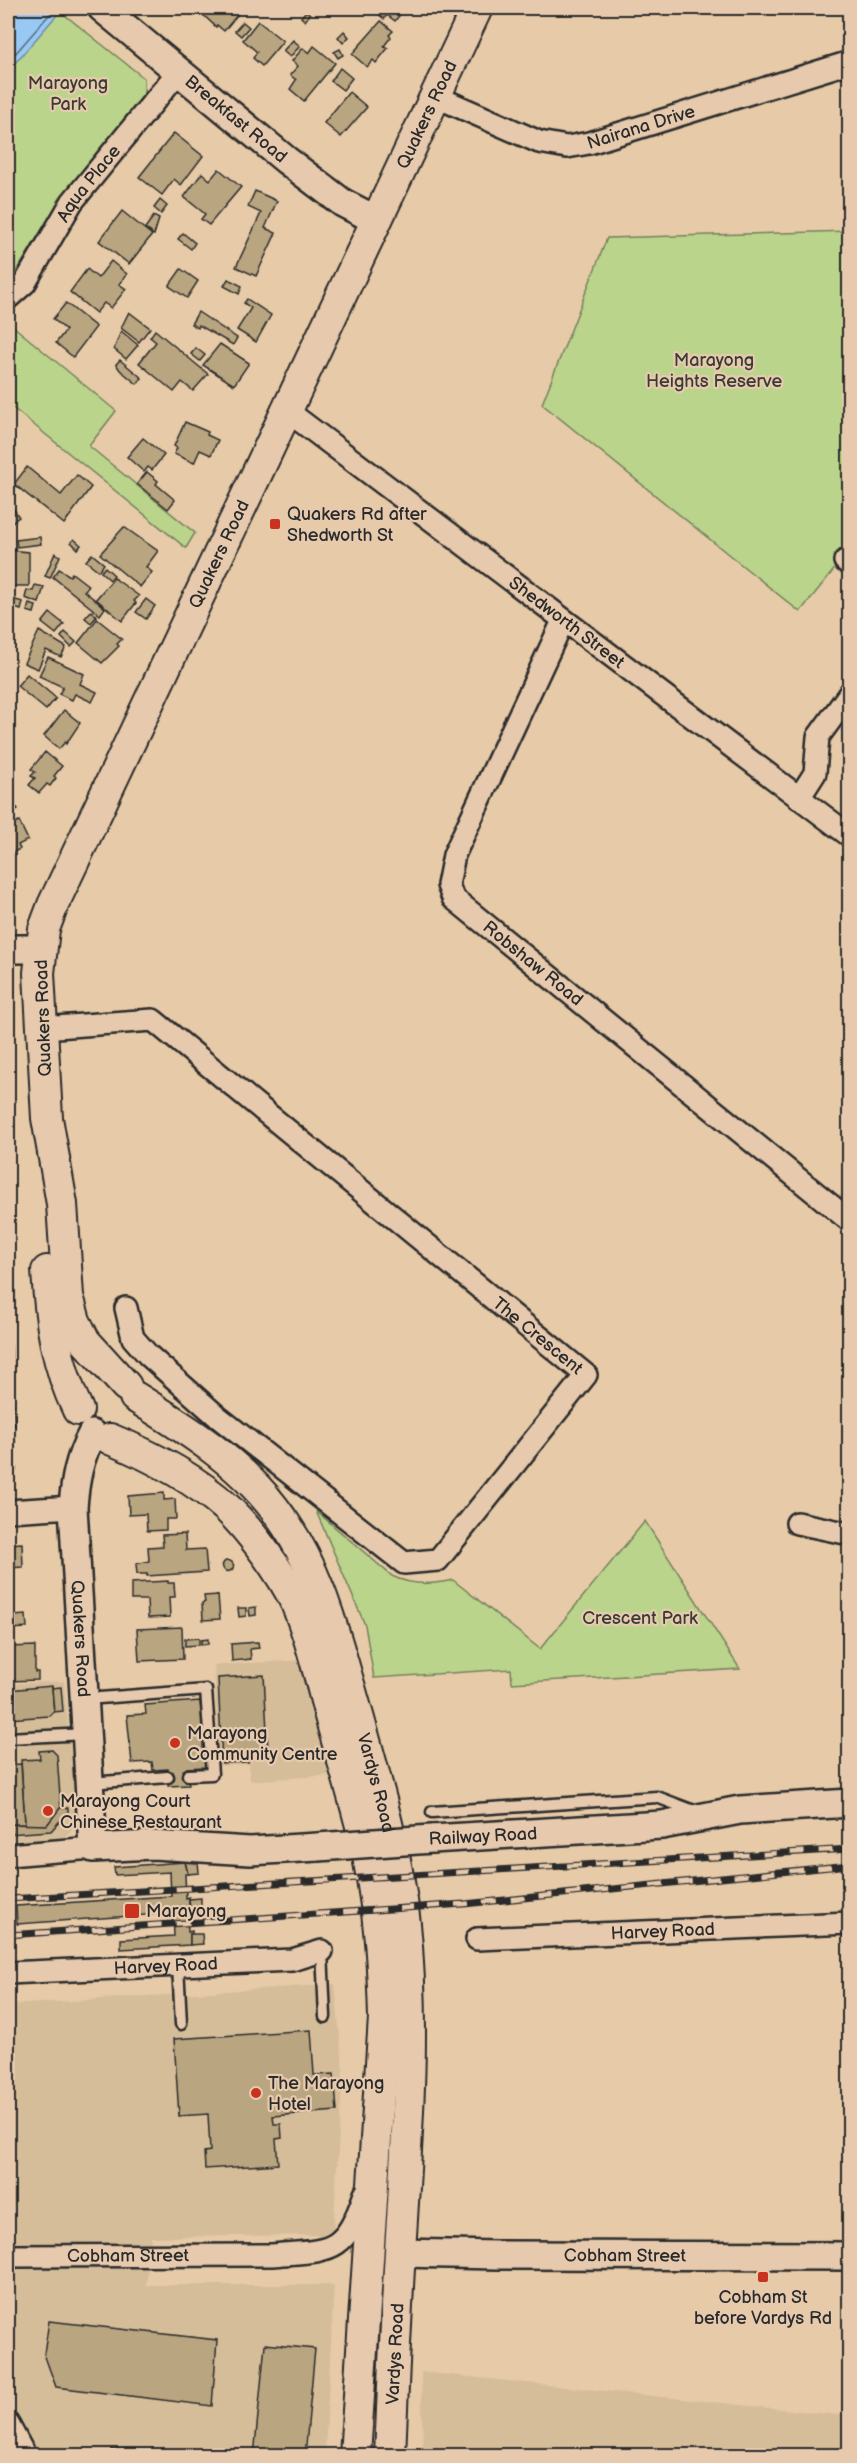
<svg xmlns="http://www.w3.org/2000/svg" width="857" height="2463" font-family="'Balsamiq Sans',sans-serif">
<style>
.built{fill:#d6bd9a}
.green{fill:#bbd48b;stroke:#73805b;stroke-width:1.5}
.water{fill:#98c9f4;stroke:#6c8aa4;stroke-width:1.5}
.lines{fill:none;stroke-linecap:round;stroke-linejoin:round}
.shore{stroke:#576a7b;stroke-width:1.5}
.building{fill:#b9a580;stroke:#2b2b2b;stroke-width:1.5}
.service-casing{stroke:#2b2b2b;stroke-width:15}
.minor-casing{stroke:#2b2b2b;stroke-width:26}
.tertiary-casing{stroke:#2b2b2b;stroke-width:32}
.secondary-casing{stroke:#2b2b2b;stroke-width:34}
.service{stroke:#e7caae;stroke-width:10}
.minor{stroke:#e7caae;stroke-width:21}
.tertiary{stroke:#e7caae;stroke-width:27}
.secondary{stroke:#e7caae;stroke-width:30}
.rail-casing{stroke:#2b2b2b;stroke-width:7}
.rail{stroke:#e7caae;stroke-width:4.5;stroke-dasharray:14;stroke-linecap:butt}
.tertiary-bridge-casing{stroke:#2b2b2b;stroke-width:32;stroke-linecap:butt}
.tertiary-bridge{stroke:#e7caae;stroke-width:27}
.poi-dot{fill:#c8321e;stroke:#e7caae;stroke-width:2}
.labels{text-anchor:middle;stroke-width:4.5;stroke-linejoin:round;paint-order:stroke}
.park-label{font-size:18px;fill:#393c35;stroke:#e7caae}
.street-label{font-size:18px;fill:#2b2b2b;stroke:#e7caae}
.poi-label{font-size:18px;fill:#2b2b2b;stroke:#e7caae;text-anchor:start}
</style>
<rect width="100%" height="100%" fill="#e7cba8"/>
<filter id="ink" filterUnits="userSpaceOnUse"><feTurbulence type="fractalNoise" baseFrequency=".0167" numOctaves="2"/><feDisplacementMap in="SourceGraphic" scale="12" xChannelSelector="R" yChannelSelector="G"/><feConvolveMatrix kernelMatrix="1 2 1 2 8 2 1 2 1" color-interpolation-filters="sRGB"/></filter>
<g filter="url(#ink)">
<g class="built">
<polygon points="302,1660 332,1775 250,1781 249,1764 219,1766 214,1665"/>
<polygon points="64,1681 77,1818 72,1829 65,1837 53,1841 8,1844 8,1684"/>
<polygon points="335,1984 343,2069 333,2235 151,2237 146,2285 334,2285 325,2455 8,2456 8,2005"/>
<polygon points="421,2372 849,2416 849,2455 423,2455"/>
</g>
<g class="green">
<polygon points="8,8 56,8 144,78 144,94 63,195 18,269 8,277"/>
<polygon points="849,231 849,551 800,612 542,404 607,238"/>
<polygon points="8,322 116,411 89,446 195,533 186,548 8,404"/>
<path d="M316,1511L392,1576C412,1586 432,1585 453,1580L540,1649L645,1521L740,1669L512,1683L511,1669L374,1678L365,1625Z"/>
</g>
<polygon class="water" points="9,8 63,8 8,71 8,9"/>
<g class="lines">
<polyline class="shore" points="8,62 55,8"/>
</g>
<g class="building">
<polygon points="196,8 230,8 238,14 224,31 217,25 216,27"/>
<polygon points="378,8 405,8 395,21 387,15 384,19 375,11"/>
<polygon points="306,11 310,14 305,21 301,17"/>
<polygon points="258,21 283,41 262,66 253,58 257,52 243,40"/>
<polygon points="381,21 393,31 389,35 391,37 384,46 388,48 376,63 373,60 367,67 352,54"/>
<polygon points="243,22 249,27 241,36 235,31"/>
<polygon points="344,31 349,37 343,43 338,37"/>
<polygon points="293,40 300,46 290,57 283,51"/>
<polygon points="314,46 335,63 304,101 290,89 296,80 290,75 298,66 292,61 303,48 309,53"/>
<polygon points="340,49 343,55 338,58 334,52"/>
<polygon points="340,68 352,78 343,90 331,81"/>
<polygon points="349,92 367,107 341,137 324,123"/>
<polygon points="174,133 203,156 181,185 174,179 162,195 139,177"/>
<polygon points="219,169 241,187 209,225 201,219 205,214 184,197 202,173 210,180"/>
<polygon points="255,191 277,201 265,228 276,233 256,276 236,267 261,213 248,207"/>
<polygon points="160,200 167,206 161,214 154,208"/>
<polygon points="122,211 152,235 129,264 99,241"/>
<polygon points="154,216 159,219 154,235 145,228"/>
<polygon points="183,233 195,243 191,249 178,239"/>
<polygon points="111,261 127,274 119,284 126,289 111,308 104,303 96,313 70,292 87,269 98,278"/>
<polygon points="181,269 198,281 187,298 169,286"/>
<polygon points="228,279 242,286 239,294 224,286"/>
<polygon points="247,299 271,315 256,342 237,330 251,308 244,303"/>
<polygon points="66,303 96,327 73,357 56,343 66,330 53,319"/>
<polygon points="129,312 150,328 139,342 121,328"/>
<polygon points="198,312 237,338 233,345 199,325 198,328 191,324"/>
<polygon points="155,330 208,374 193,391 182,382 174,392 139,363 156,342 150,337"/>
<polygon points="121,331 138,345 126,359 114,349"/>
<polygon points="220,344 249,363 234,385 203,365"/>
<polygon points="196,348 205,355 200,361 191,354"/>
<polygon points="120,360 142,378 137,384 120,370 116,364"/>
<polygon points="185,422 208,432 207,435 218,440 211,455 200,450 194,463 174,454 177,448 174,446"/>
<polygon points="143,438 164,455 152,470 148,467 144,472 127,457"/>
<polygon points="27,467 61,495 77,475 91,487 64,524 14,484"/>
<polygon points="147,472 158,481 156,484 175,500 168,509 137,484"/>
<polygon points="8,500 19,517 8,525"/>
<polygon points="124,527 158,551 146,567 152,572 140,587 100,554"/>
<polygon points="40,537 41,544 17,547 16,540"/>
<polygon points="74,539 81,545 78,549 71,542"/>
<polygon points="8,550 29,552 29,586 8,586"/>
<polygon points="55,553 60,556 50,578 45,576"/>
<polygon points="92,554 104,564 99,571 86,561"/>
<polygon points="105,567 114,575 110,580 101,572"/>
<polygon points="59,569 70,576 72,573 89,586 84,591 105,608 100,615 53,577"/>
<polygon points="114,578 139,596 134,601 136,603 122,621 96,599"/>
<polygon points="35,585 44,587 39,603 25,598 27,590 33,591"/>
<polygon points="8,598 23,602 21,610 8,606"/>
<polygon points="146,599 155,606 146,619 136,612"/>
<polygon points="29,604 36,606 34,613 27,611"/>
<polygon points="91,611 97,616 91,623 85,618"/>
<polygon points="50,613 64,624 56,634 42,623"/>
<polygon points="97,619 122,639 117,644 119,646 102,663 78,643"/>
<polygon points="39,631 66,647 61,657 46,650 38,669 24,663"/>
<polygon points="65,632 76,642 71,647 61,637"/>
<polygon points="48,657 84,674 80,684 97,692 92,702 75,694 72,700 59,694 63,687 39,676"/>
<polygon points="27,674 56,698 46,710 17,686"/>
<polygon points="64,710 80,723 66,744 65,742 59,749 44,736"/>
<polygon points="45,752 62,766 54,776 56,778 50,786 47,784 39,793 29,785 35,778 31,776 35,772 31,769"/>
<polygon points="8,798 18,809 11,816 8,813"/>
<polygon points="19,821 28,840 18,845 20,849 9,854 8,826"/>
<polygon points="8,1338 10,1338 12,1369 8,1369"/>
<polygon points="8,1381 8,1385 12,1385 15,1426 8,1427"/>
<polygon points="15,1440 16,1470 8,1470 8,1441"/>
<polygon points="164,1493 164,1500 175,1499 176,1519 166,1519 166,1530 147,1531 146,1514 129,1515 128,1496"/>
<polygon points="185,1534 186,1550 205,1549 207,1572 147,1576 147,1574 137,1574 136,1564 149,1561 148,1547 163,1546 162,1535"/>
<polygon points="22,1543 23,1567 8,1568 8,1544"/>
<circle cx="228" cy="1566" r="5.5"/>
<polygon points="168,1581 168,1583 174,1583 175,1597 169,1597 170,1617 148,1618 147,1600 131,1600 131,1583"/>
<polygon points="218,1595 220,1619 203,1620 202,1603 205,1602 204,1596"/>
<polygon points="12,1601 13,1616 26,1615 27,1628 8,1629 8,1602"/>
<polygon points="256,1607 256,1615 250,1616 249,1608"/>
<polygon points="238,1608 246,1608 246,1616 239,1617"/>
<polygon points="182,1627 183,1659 139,1661 137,1629"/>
<polygon points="199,1638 199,1645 185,1646 185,1639"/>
<polygon points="208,1639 208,1644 201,1645 201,1640"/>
<polygon points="258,1642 259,1648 250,1649 251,1659 232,1661 231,1644"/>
<polygon points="35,1646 35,1672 38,1672 38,1680 8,1681 8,1647"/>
<polygon points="264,1675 268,1750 248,1751 248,1762 222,1763 218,1678"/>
<polygon points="52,1686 54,1712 50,1716 8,1719 8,1690"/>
<polygon points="61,1687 63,1711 54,1712 52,1688"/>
<polygon points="200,1701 201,1710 204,1710 206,1747 203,1747 205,1767 187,1768 189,1785 168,1786 168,1769 153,1770 152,1762 132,1763 127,1715 146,1714 145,1705"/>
<polygon points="52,1750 57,1755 61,1810 47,1825 25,1826 21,1760 40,1759 39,1751"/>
<polygon points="21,1764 25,1824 8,1825 8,1765"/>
<polygon points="60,1808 68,1808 68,1812 51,1831 8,1834 8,1824 47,1825"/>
<polygon points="198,1861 199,1873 188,1874 185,1862"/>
<polygon points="185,1862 188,1874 185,1874 186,1898 189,1897 189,1908 187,1909 188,1932 192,1931 192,1934 190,1934 190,1945 121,1949 121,1939 174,1936 173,1913 17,1924 16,1906 171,1896 170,1872 115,1875 114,1867"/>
<polygon points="201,1898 201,1910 190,1911 189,1899"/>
<polygon points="190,1934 202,1934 203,1944 190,1945"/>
<polygon points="311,2030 314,2075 334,2074 337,2111 273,2116 274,2124 281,2124 282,2138 276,2139 278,2164 205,2169 204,2152 210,2151 208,2114 179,2116 174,2039"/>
<polygon points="49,2321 217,2340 212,2406 56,2387 44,2354"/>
<polygon points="265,2344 315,2349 305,2456 254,2456"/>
<polygon points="111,2449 205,2454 111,2456"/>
</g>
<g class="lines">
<defs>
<g id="service">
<polyline points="86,1699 206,1690 212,1774 188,1775"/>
<polyline points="8,1738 86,1734"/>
<polyline points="90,1783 168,1777"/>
<polyline points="432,1812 657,1797 694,1811"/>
<polyline points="322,1951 325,2017"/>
<polyline points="178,1965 181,2024"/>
</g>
<g id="minor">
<path id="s1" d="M435,96L539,142L567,147L589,143L850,62"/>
<path id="s2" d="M8,298L25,283L72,202L178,72"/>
<path id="s3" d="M286,410L850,836"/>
<polyline points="845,561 850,564"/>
<path id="s4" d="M563,621L454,855L448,885L453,898L850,1221"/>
<polyline points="799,798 815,773 818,737 850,693"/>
<path id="s5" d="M42,1028L153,1020L586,1375L438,1560L404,1563L218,1417L148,1355L133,1338L126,1308"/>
<polyline points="8,1511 73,1507"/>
<polyline points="797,1523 850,1534"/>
<polyline points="8,1855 93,1848"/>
<path id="s6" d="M477,1939L850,1923"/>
<path id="s7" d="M8,1973L292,1960L322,1951"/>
<path id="s8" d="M8,2256L272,2255C332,2250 344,2255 365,2194"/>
<polyline points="8,2424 25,2456"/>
</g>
<g id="tertiary">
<path id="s9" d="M102,8L286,160L343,203L376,220"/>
<polyline points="8,949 40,949"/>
<path id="s10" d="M92,1434C79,1458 75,1481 73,1507L93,1848L153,1845L250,1851L318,1847"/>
<polyline points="432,1839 662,1825 740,1810 850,1803"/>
<path id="s11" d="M400,2253L497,2255L850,2256"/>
</g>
<g id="secondary">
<path d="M47,1271C50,1320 56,1365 78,1410"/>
<path id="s12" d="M126,1386L85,1341L75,1321L68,1296L62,1204L47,1118L39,973L44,929L53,905L477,8"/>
<path id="s13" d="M135,1397C185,1428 238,1461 274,1508C319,1566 335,1636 355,1705C375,1777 397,1849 405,1924C415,2022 408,2120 402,2219C397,2298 393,2377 390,2456"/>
<path d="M110,1439C152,1456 193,1477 227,1508C250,1530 282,1573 296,1603C311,1638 320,1679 330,1716C346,1774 366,1832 374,1892C381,1934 383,1976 384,2018L355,2456"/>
</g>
</defs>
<use href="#service" class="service-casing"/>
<use href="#minor" class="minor-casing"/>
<use href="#tertiary" class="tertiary-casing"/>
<use href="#secondary" class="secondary-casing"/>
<use href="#service" class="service"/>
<use href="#minor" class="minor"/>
<use href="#tertiary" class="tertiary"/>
<use href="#secondary" class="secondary"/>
<defs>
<g id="rail">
<polyline points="8,1899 850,1849"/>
<polyline points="8,1935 464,1904 850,1865"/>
</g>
</defs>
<use href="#rail" class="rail-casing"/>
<use href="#rail" class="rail"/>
<defs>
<polyline id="tertiary-bridge" points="318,1847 432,1839"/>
</defs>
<use href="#tertiary-bridge" class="tertiary-bridge-casing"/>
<use href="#tertiary-bridge" class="tertiary-bridge"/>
</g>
</g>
<g class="poi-dot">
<rect x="269" y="518" width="12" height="12" rx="3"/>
<circle cx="175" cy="1743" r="6"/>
<circle cx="48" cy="1811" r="6"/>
<rect x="124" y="1903" width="16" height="16" rx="3"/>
<circle cx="256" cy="2093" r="6"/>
<rect x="757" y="2271" width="12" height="12" rx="3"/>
</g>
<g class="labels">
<g class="park-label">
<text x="68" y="89">Marayong<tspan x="68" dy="21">Park</tspan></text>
<text x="714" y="366">Marayong<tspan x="714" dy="21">Heights Reserve</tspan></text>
<text x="640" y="1624">Crescent Park</text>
</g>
<g class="street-label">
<text dy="6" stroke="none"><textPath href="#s12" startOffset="1378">Quakers Road</textPath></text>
<text dy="6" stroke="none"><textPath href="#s9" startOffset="174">Breakfast Road</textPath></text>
<text dy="6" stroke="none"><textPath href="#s1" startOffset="219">Nairana Drive</textPath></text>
<text dy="6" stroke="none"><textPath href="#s2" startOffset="141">Aqua Place</textPath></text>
<text dy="6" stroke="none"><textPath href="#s12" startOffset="892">Quakers Road</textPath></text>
<text dy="6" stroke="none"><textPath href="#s3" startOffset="352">Shedworth Street</textPath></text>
<text dy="6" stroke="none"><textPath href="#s4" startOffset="406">Robshaw Road</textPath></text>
<text transform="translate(43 1018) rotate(-92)" y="6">Quakers Road</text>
<text dy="6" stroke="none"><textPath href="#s5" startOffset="609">The Crescent</textPath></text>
<text dy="6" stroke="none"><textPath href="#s10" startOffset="208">Quakers Road</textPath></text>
<text dy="6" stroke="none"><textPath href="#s13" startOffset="474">Vardys Road</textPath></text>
<text transform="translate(483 1836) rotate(-3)" y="6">Railway Road</text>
<text dy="6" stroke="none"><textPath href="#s6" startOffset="186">Harvey Road</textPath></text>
<text dy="6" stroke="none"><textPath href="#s7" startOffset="158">Harvey Road</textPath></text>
<text dy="6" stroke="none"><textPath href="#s8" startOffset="120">Cobham Street</textPath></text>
<text dy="6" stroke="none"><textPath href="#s11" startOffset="225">Cobham Street</textPath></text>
<text transform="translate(395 2354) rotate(-87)" y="6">Vardys Road</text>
</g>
<g class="poi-label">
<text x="287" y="520">Quakers Rd after<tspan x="287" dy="21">Shedworth St</tspan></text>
<text x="187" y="1739">Marayong<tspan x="187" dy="21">Community Centre</tspan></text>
<text x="60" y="1807">Marayong Court<tspan x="60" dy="21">Chinese Restaurant</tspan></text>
<text x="146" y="1917">Marayong</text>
<text x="268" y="2089">The Marayong<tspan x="268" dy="21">Hotel</tspan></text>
<text x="763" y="2303" text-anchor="middle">Cobham St<tspan x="763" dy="21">before Vardys Rd</tspan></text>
</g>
</g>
<rect width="857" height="2463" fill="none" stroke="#e7caae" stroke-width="30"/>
<rect x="15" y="15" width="827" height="2433" fill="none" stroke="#2b2b2b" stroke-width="2" filter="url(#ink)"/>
</svg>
